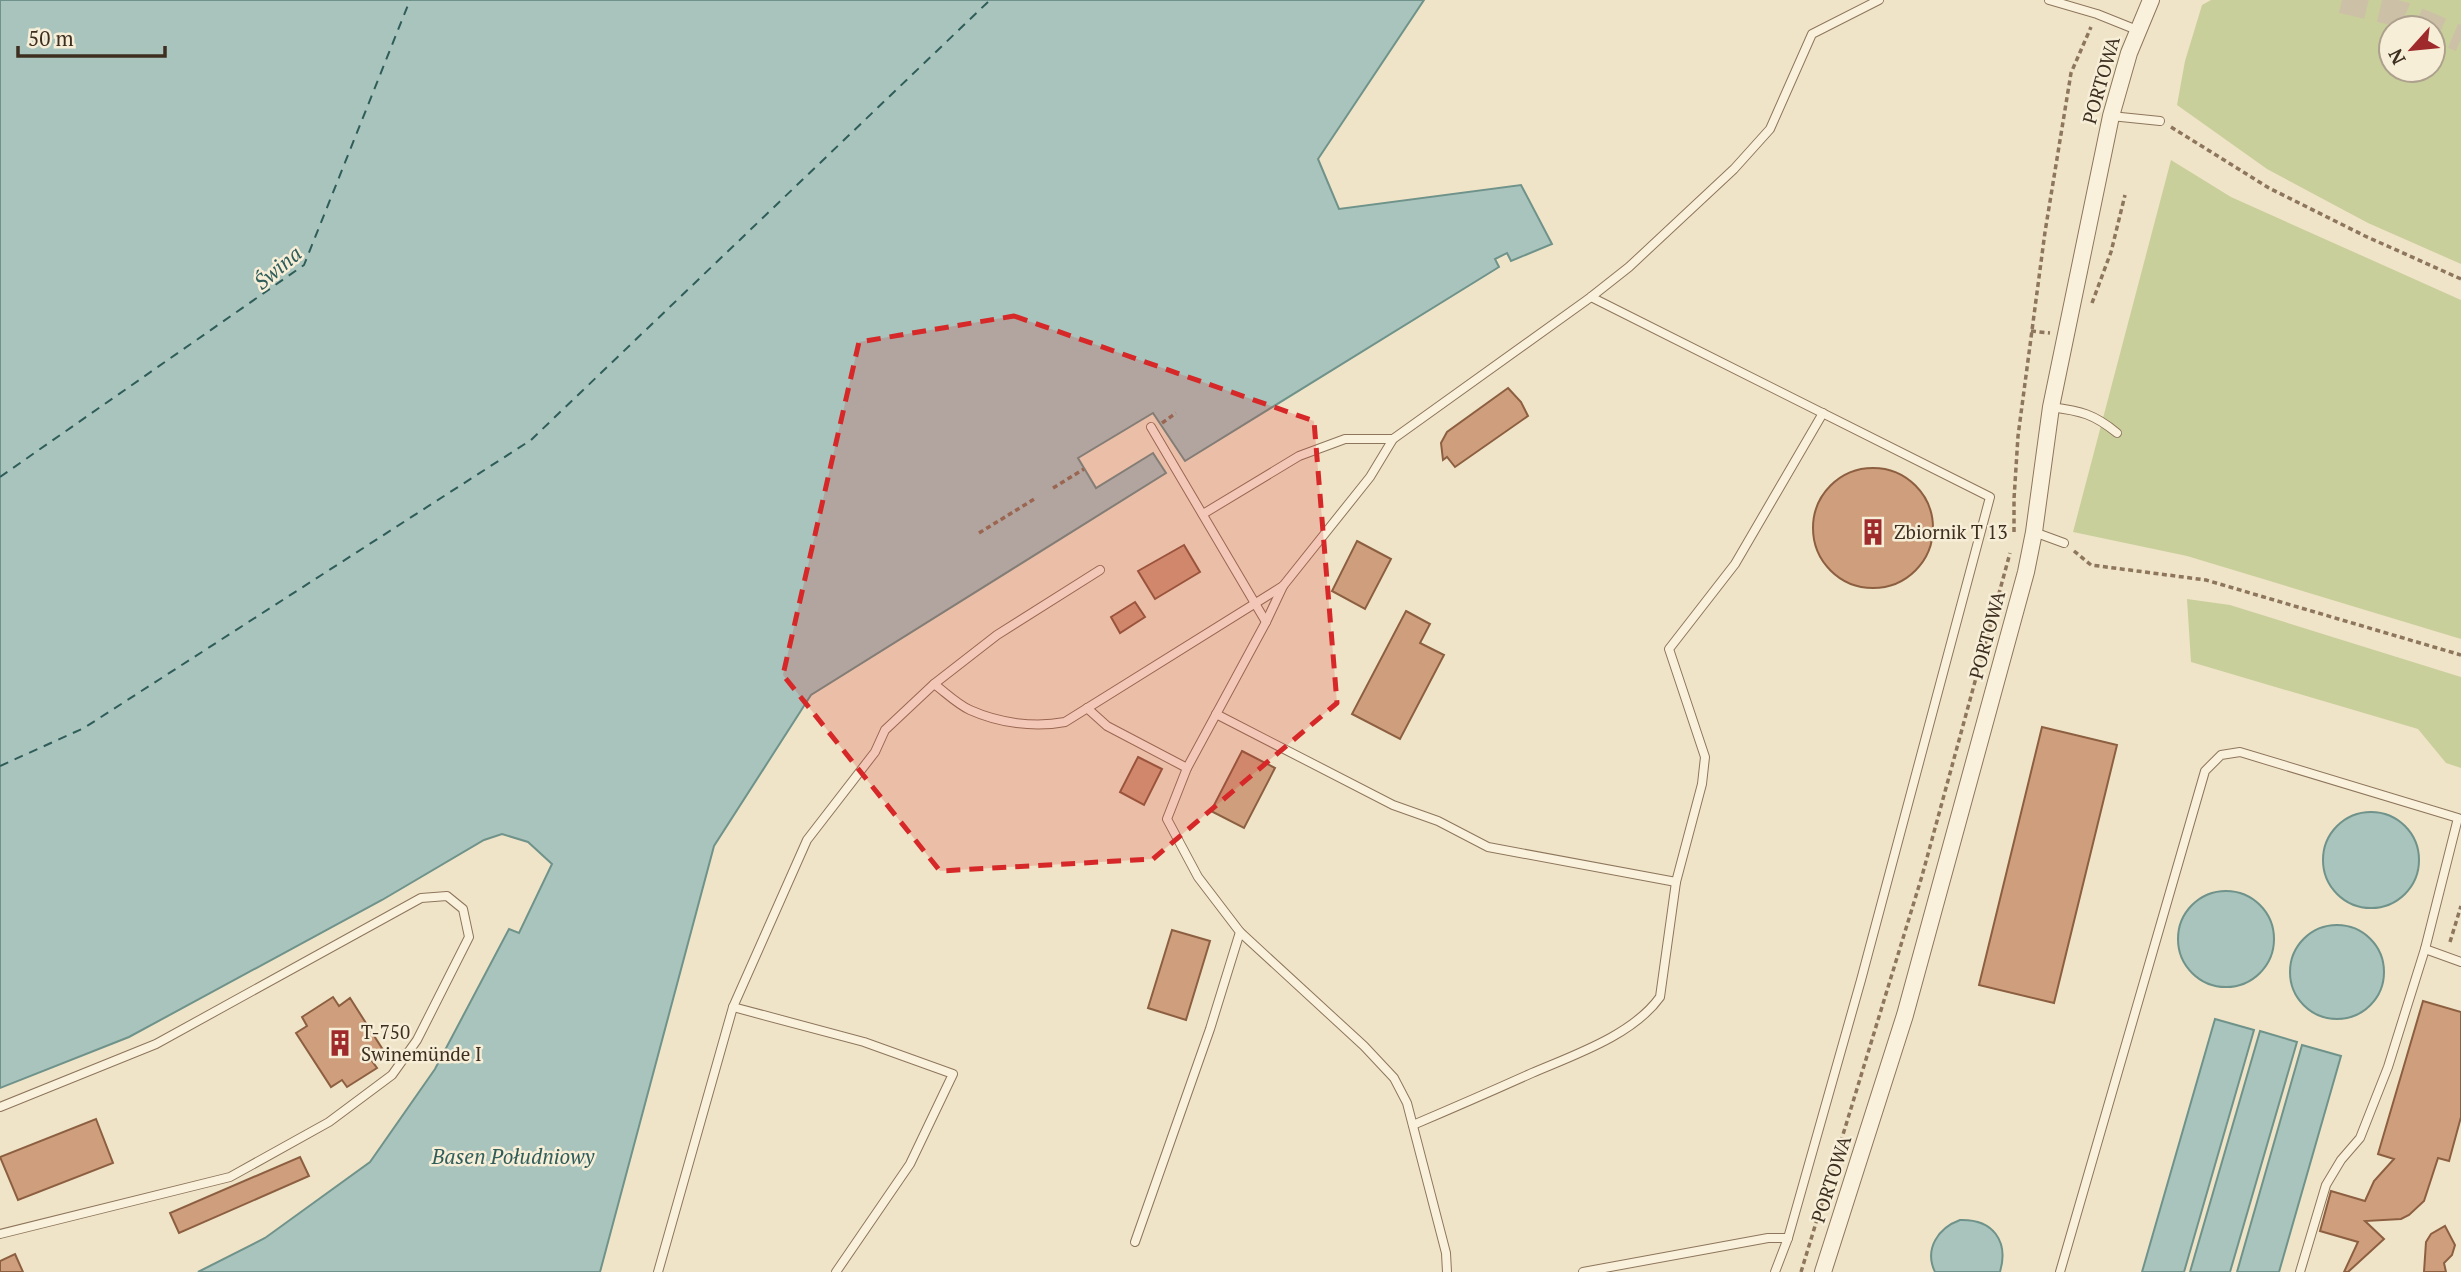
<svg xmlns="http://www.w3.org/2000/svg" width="2461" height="1272" font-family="'PT Serif',serif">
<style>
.green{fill:#c9cf9b;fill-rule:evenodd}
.water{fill:#a9c4bc;stroke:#6f938a;stroke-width:2}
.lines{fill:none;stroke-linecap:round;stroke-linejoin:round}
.ferry{stroke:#2f5d5a;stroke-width:2;stroke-dasharray:9 7;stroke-linecap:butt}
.building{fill:#cf9f7d;stroke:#8d5f41;stroke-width:2}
.primary-tunnel{stroke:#ccc0a6;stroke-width:26;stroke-dasharray:26 13;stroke-linecap:butt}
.service-casing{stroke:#8d765c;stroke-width:10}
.minor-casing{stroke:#8d765c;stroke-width:18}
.path{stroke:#8d765c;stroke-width:3.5;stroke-dasharray:5 3.5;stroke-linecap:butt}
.service{stroke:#faf1dc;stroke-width:8}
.minor{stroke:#faf1dc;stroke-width:16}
.marked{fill:#d62828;fill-opacity:0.2;stroke:#d62828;stroke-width:5;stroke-dasharray:14 9;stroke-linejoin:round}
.labels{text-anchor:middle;stroke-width:5;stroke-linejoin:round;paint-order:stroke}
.street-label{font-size:19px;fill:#3d2e20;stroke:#f7eed8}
.poi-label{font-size:19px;fill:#3d2e20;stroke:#f7eed8;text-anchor:start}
.water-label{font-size:21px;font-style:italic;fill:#2f5d5a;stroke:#f7eed8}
</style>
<rect width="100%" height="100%" fill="#f0e4c8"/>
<g class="green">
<path d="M2211,0H2461V264L2368,223L2267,169L2177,105L2185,61L2202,5ZM2433,28V70H2391V28Z"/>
<polygon points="2171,160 2231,197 2461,300 2461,639 2187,556 2073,532"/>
<polygon points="2187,599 2230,605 2461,677 2461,768 2446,763 2418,729 2191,662"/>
</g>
<g class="water">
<polygon points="0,0 1424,0 1318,159 1339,209 1521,185 1552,244 1511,261 1507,253 1495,259 1499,267 1185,461 1153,413 1078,458 1096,488 1153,453 1166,473 811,695 714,846 600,1272 198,1272 265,1238 370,1162 435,1069 509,929 519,933 552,864 528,842 502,834 484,840 382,900 129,1037 0,1088"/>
<circle cx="2371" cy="860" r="48"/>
<circle cx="2226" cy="939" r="48"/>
<circle cx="2337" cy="972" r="47"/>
<polygon points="2215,1019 2254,1030 2184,1272 2142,1272"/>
<polygon points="2260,1031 2297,1042 2230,1272 2190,1272"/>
<polygon points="2302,1045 2341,1056 2279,1272 2237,1272"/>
<path d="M1960,1220C1993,1219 2009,1241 2000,1272H1935C1924,1249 1938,1228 1960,1220Z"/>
</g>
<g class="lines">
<g class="ferry">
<polyline points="0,477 304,265 410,0"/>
<polyline points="0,766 84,728 531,440 990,0"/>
</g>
</g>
<g class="building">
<polygon points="1508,388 1521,402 1528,416 1455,467 1447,457 1443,460 1441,443 1447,432"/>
<circle cx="1873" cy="528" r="60"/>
<polygon points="1357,541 1391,559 1365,609 1332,591"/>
<polygon points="1184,545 1200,572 1155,599 1138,571"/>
<polygon points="1135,602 1145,617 1120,633 1111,617"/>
<polygon points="1406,611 1430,624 1420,643 1444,655 1400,739 1352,714"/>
<polygon points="2042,727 2117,745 2054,1003 1979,985"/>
<polygon points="1242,751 1275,768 1244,828 1211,811"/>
<polygon points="1138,757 1162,769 1144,805 1120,792"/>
<polygon points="1172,930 1210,941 1186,1020 1148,1008"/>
<polygon points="333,997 339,1006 350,998 385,1053 372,1061 377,1068 347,1087 342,1080 331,1087 296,1033 307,1026 302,1017"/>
<polygon points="2423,1001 2461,1012 2461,1117 2449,1161 2438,1158 2424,1201 2409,1215 2401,1219 2365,1221 2384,1239 2348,1272 2344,1272 2358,1242 2320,1231 2331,1191 2365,1201 2374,1181 2394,1159 2378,1154"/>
<polygon points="96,1119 113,1163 18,1200 0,1157"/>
<polygon points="300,1157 309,1176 179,1233 170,1213"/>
<polygon points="2445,1226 2455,1245 2452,1255 2444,1263 2446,1272 2424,1272 2426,1242 2431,1234"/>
<polygon points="15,1254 23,1272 0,1272 0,1261"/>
</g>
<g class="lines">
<polyline class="primary-tunnel" points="2342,0 2404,15 2461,39"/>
<defs>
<g id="service">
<polyline points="2049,0 2097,14 2137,30"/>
<polyline points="2111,116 2160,121"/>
<polyline points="1591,297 1990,497 1861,980 1788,1238 1775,1272"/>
<path d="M2051,407C2081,411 2094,414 2117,433"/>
<polyline points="1151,427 1266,622"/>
<polyline points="1203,514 1299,456 1345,439 1393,439 1591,297 1629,267 1734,169 1770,129 1812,34 1879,0"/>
<polyline points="2034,532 2064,543"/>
<path d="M934,684C945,692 957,704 970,710C999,723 1034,728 1065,722L1283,586L1370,477L1393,439"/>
<polyline points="1087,708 1107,726 1187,768"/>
<polyline points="1216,714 1393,805 1438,821 1488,847 1676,882"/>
<polyline points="1240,932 1364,1046 1394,1078 1407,1103 1446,1253 1447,1272"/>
<polyline points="2425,949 2461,962"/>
<polyline points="733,1007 864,1042 953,1074 910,1164 836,1272"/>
<polyline points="0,1107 156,1044 421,898 447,896 463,909 469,937 417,1040 392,1075 329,1122 230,1177 0,1234"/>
<path d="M1413,1125C1453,1108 1492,1091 1532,1073C1574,1055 1633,1035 1660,997L1676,882L1702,784L1705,757L1669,649L1735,564L1823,413"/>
<polyline points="1135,1242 1210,1029 1240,932 1198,877 1167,819 1187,768 1266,622 1283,586"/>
<polyline points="658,1272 733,1007 807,840 875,752 885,730 934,684 997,635 1100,570"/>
<polyline points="1583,1272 1768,1238 1788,1238"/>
<polyline points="2060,1272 2205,771 2221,755 2240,752 2458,818 2425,949 2388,1067 2360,1138 2341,1160 2326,1185 2300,1272"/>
</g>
<polyline id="minor" points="1823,1272 1905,1015 2026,572 2034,532 2051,407 2111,116 2129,53 2151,0"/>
</defs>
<use href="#service" class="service-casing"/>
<use href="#minor" class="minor-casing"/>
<g class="path">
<polyline points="2171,127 2269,188 2365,236 2461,279"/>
<polyline points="2092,303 2111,252 2125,195"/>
<polyline points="2031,331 2050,333"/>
<polyline points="1162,423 1176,413"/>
<polyline points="1053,488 1084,469"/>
<polyline points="2014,532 2014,499 2018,436 2045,232 2071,73 2091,27"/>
<polyline points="979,533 1036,498"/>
<polyline points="2074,551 2091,565 2206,580 2461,655"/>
<polyline points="2450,942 2461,906"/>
<polyline points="1801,1272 1922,876 2010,553"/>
</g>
<use href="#service" class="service"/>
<use href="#minor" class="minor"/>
</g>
<path class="marked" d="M1014,316L1314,421L1337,703L1153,859L940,871L783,675L859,342Z"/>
<defs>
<symbol id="building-bare" viewBox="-9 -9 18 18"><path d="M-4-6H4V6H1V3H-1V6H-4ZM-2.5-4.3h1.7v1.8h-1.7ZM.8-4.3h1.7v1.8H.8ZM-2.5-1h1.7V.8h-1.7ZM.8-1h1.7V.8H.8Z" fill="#9e2a2b" stroke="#f7eed8" stroke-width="2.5" paint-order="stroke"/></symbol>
</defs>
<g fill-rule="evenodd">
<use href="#building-bare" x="1854" y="513" width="38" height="38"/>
<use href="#building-bare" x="321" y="1024" width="38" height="38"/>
</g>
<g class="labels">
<g class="street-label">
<text transform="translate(2101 80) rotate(-74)" y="7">PORTOWA</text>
<text transform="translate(1987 635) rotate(-75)" y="7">PORTOWA</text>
<text transform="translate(1831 1179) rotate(-72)" y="7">PORTOWA</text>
</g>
<g class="poi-label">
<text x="1894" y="539">Zbiornik T 13</text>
<text x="361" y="1039">T-750<tspan x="361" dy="22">Swinemünde I</tspan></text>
</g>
<g class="water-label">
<text transform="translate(278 268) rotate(-40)" y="7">Świna</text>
<text x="513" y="1164">Basen Południowy</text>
</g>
</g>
<g transform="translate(2412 49) rotate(243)"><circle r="33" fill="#f7eed8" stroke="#ada18e" stroke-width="2"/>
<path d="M0-5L12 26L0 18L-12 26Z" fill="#9e2a2b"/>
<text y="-10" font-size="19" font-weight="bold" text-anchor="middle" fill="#3d2e20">N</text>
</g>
<path d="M18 46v10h147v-10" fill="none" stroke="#3d2e20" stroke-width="3.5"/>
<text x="28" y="46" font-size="21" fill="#3d2e20" stroke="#f7eed8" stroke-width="5" paint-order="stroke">50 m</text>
</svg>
